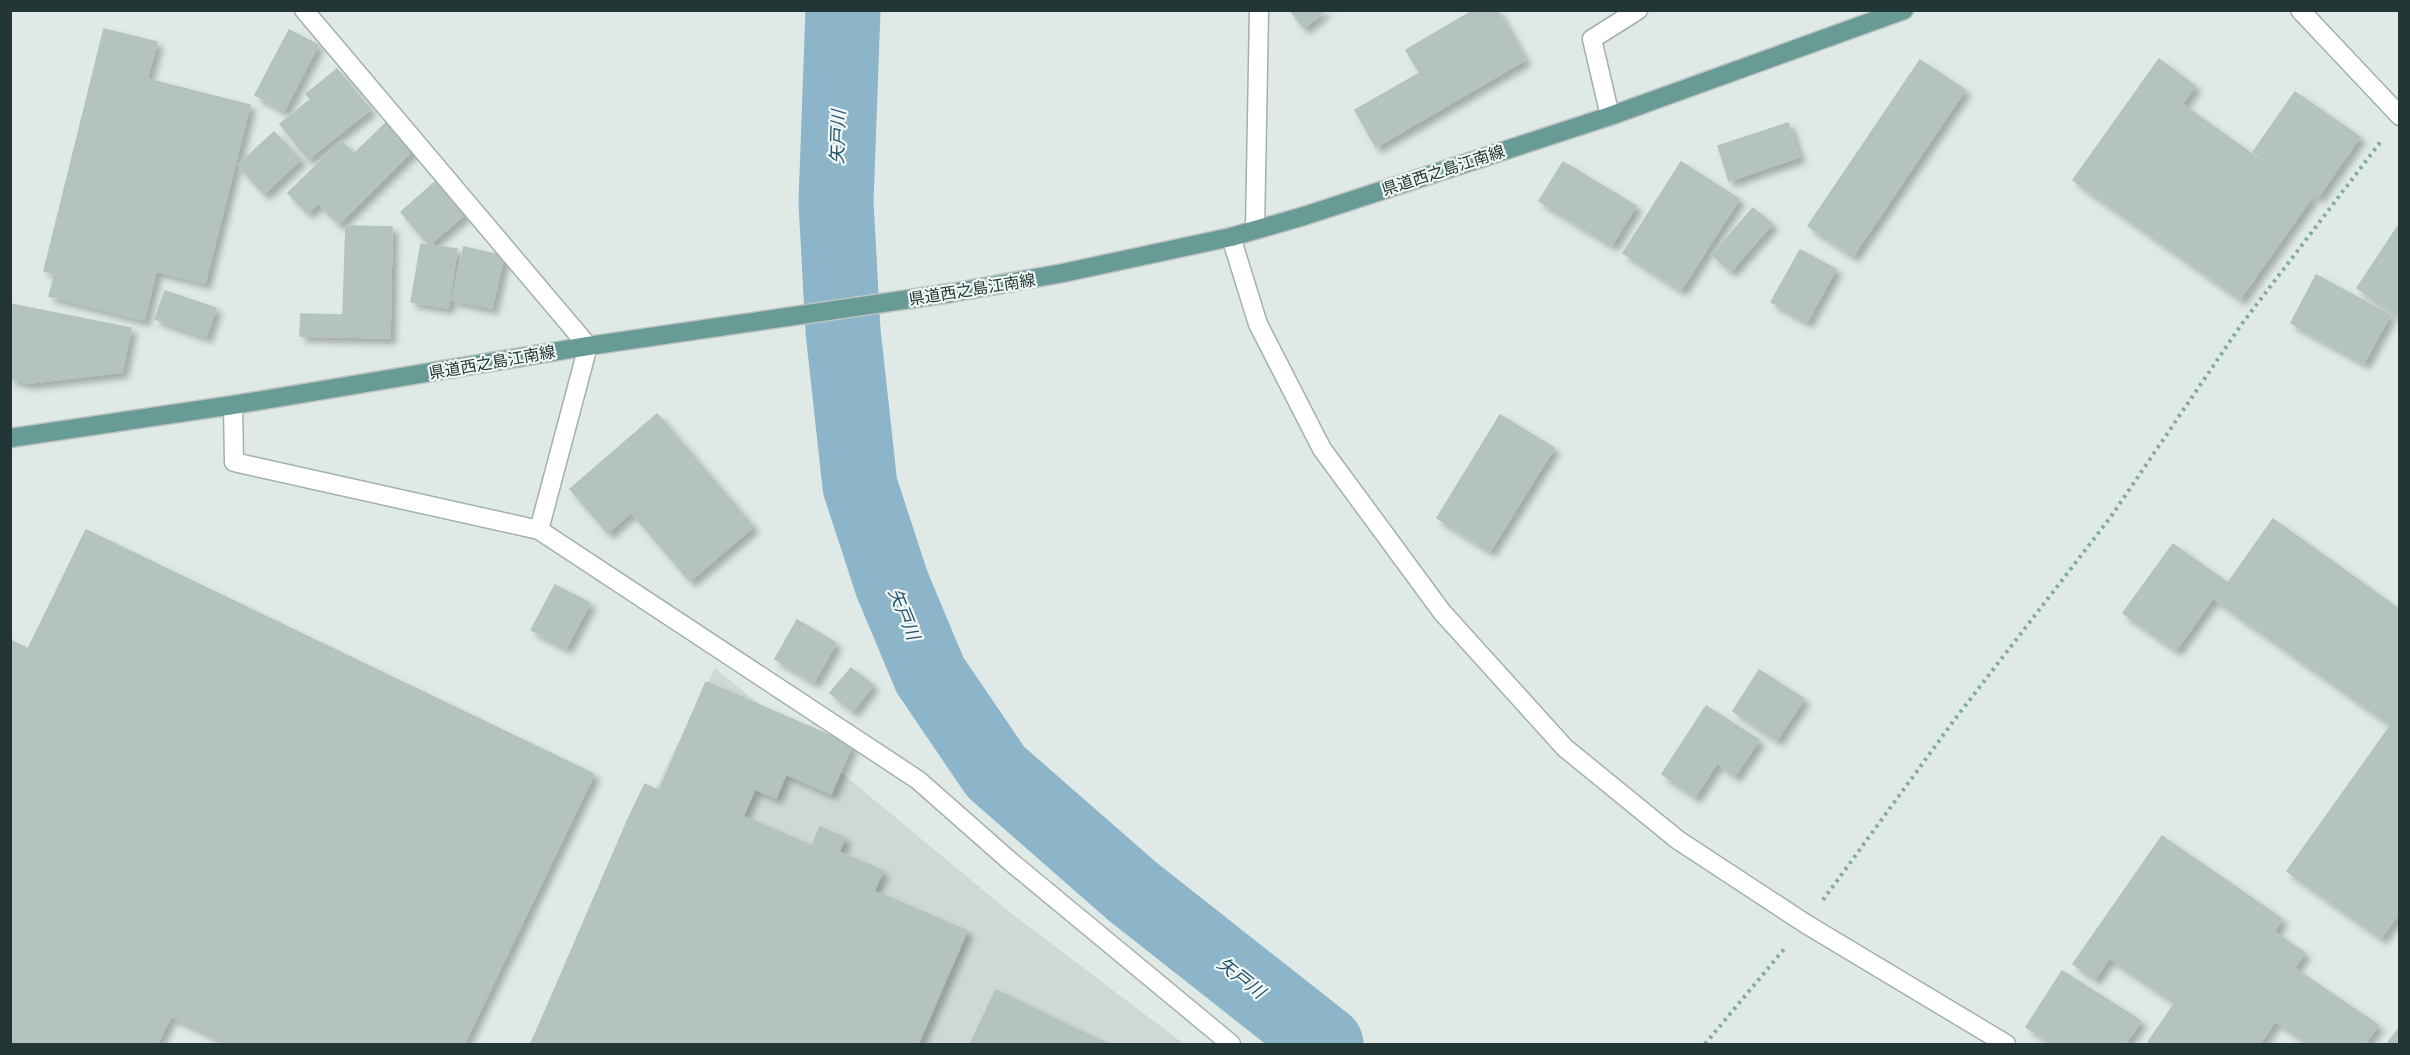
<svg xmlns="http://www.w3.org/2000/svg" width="2410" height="1055" font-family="'DejaVu Sans','Noto Sans JP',sans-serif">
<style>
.built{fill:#ced8d5}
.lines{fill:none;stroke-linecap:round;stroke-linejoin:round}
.river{stroke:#8cb5c9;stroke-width:75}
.building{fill:#b5c3c0;stroke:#b3c2be;stroke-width:1.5;filter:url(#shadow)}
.minor-casing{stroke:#a3b0ad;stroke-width:21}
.major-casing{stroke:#bdc3c2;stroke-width:21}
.path{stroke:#83a9a4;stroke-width:4;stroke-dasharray:3 4.5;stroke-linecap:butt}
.minor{stroke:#fff;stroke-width:18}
.major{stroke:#689a96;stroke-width:18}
.labels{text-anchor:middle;stroke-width:4.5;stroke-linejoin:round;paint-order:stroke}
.street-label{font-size:16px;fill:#223735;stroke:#eff6f4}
.water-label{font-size:18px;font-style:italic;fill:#23536c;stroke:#eff6f4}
</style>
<defs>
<filter id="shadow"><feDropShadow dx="5.5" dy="5.5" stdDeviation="3" flood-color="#0004"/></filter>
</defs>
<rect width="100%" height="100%" fill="#dfe9e6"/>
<polygon class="built" points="715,668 1012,914 1184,1044 529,1044"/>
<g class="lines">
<polyline class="river" points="843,10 836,202 843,331 860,486 892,584 930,675 996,772 1132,891 1326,1044"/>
</g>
<g class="building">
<polygon points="1290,10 1325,10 1304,28"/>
<polygon points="1474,10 1497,10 1525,60 1376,147 1355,110 1420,73 1406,50"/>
<polygon points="104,29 157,42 147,79 250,105 205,283 156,271 144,320 49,296 55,274 44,271"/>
<polygon points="289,30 318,45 284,111 255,95"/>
<polygon points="2159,59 2195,86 2182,104 2312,197 2240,299 2073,180"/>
<polygon points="1920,60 1965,90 1853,256 1808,226"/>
<polygon points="337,69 370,110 308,159 280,124 311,99 306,94"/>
<polygon points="2295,92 2360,137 2318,197 2253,152"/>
<polygon points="390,119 417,146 339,224 318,203 308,213 288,193 341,141 354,154"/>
<polygon points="1788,123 1799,157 1729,181 1718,146"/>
<polygon points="274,132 300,160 264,194 238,165"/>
<polygon points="1563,162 1636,206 1612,245 1539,201"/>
<polygon points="1681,162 1739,199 1681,290 1623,253"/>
<polygon points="436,181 465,214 429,245 401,212"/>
<polygon points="1753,208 1772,224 1731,271 1712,255"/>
<polygon points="2400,223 2400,314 2399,315 2357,288"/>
<polygon points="346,226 392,227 390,338 300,336 301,314 343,315"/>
<polygon points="421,244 457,249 448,308 411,302"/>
<polygon points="464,247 504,256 492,308 452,300"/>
<polygon points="1800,250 1836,269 1807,322 1771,302"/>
<polygon points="2316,275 2390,315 2364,363 2291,323"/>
<polygon points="165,291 216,308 206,337 155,319"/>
<polygon points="10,304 131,328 122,372 29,383 10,379"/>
<polygon points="657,414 753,527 690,581 631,512 608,533 570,489"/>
<polygon points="1500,415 1554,448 1490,551 1437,518"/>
<polygon points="2273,519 2400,610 2400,912 2381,938 2287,871 2391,725 2213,598 2176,650 2123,613 2173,544 2228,583"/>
<polygon points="86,530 594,774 464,1044 230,1044 171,1016 157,1044 10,1044 10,640 28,649"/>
<polygon points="555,585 590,603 566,648 531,630"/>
<polygon points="797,620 836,643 814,682 775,659"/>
<polygon points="851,668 873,685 853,711 830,693"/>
<polygon points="1759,670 1804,699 1777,740 1733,711"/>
<polygon points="706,682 852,745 831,794 786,774 776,798 755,789 743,816 812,846 820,827 845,838 839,852 883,871 874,891 967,931 918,1044 531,1044 629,817 645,784 659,791"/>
<polygon points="1706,706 1759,740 1735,776 1717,763 1695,797 1662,774"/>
<polygon points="2162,836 2282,919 2274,932 2305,953 2294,968 2378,1025 2365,1044 2309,1044 2275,1021 2260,1044 2152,1044 2148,1042 2175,1003 2109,958 2095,979 2073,964"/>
<polygon points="2062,971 2141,1021 2125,1044 2053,1044 2026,1027"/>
<polygon points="996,990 1107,1044 970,1044"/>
<polygon points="2400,1027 2400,1044 2387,1044"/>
</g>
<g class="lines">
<defs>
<g id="minor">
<polyline points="304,10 588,346 539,530"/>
<polyline points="2300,10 2400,116"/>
<polyline points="1610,116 1592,39 1638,10"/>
<polyline points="1255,230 1259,10"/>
<polyline points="1231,237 1258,324 1322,449 1442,612 1565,748 1678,840 1806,924 2006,1044"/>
<polyline points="233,405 234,462 539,530 918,780 1011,862 1231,1044"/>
</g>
<polyline id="major" points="10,438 233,405 588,346 951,293 1063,273 1231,237 1304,216 1610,116 1904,10"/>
</defs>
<use href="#minor" class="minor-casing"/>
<use href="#major" class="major-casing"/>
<g class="path">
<polyline points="1823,900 1955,719 2110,518 2241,325 2382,140"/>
<polyline points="1705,1044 1785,948"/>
</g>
<use href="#minor" class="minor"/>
<use href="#major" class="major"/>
</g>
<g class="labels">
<g class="street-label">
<text transform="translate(1443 170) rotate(-18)" y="6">県道西之島江南線</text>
<text transform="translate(972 289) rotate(-9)" y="6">県道西之島江南線</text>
<text transform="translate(492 362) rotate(-10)" y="6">県道西之島江南線</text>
</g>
<g class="water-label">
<text transform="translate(838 137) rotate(-88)" y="6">矢戸川</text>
<text transform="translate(904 614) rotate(68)" y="6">矢戸川</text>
<text transform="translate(1241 978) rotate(38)" y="6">矢戸川</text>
</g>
</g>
<rect width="2410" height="1055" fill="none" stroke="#223735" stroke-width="24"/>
</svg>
